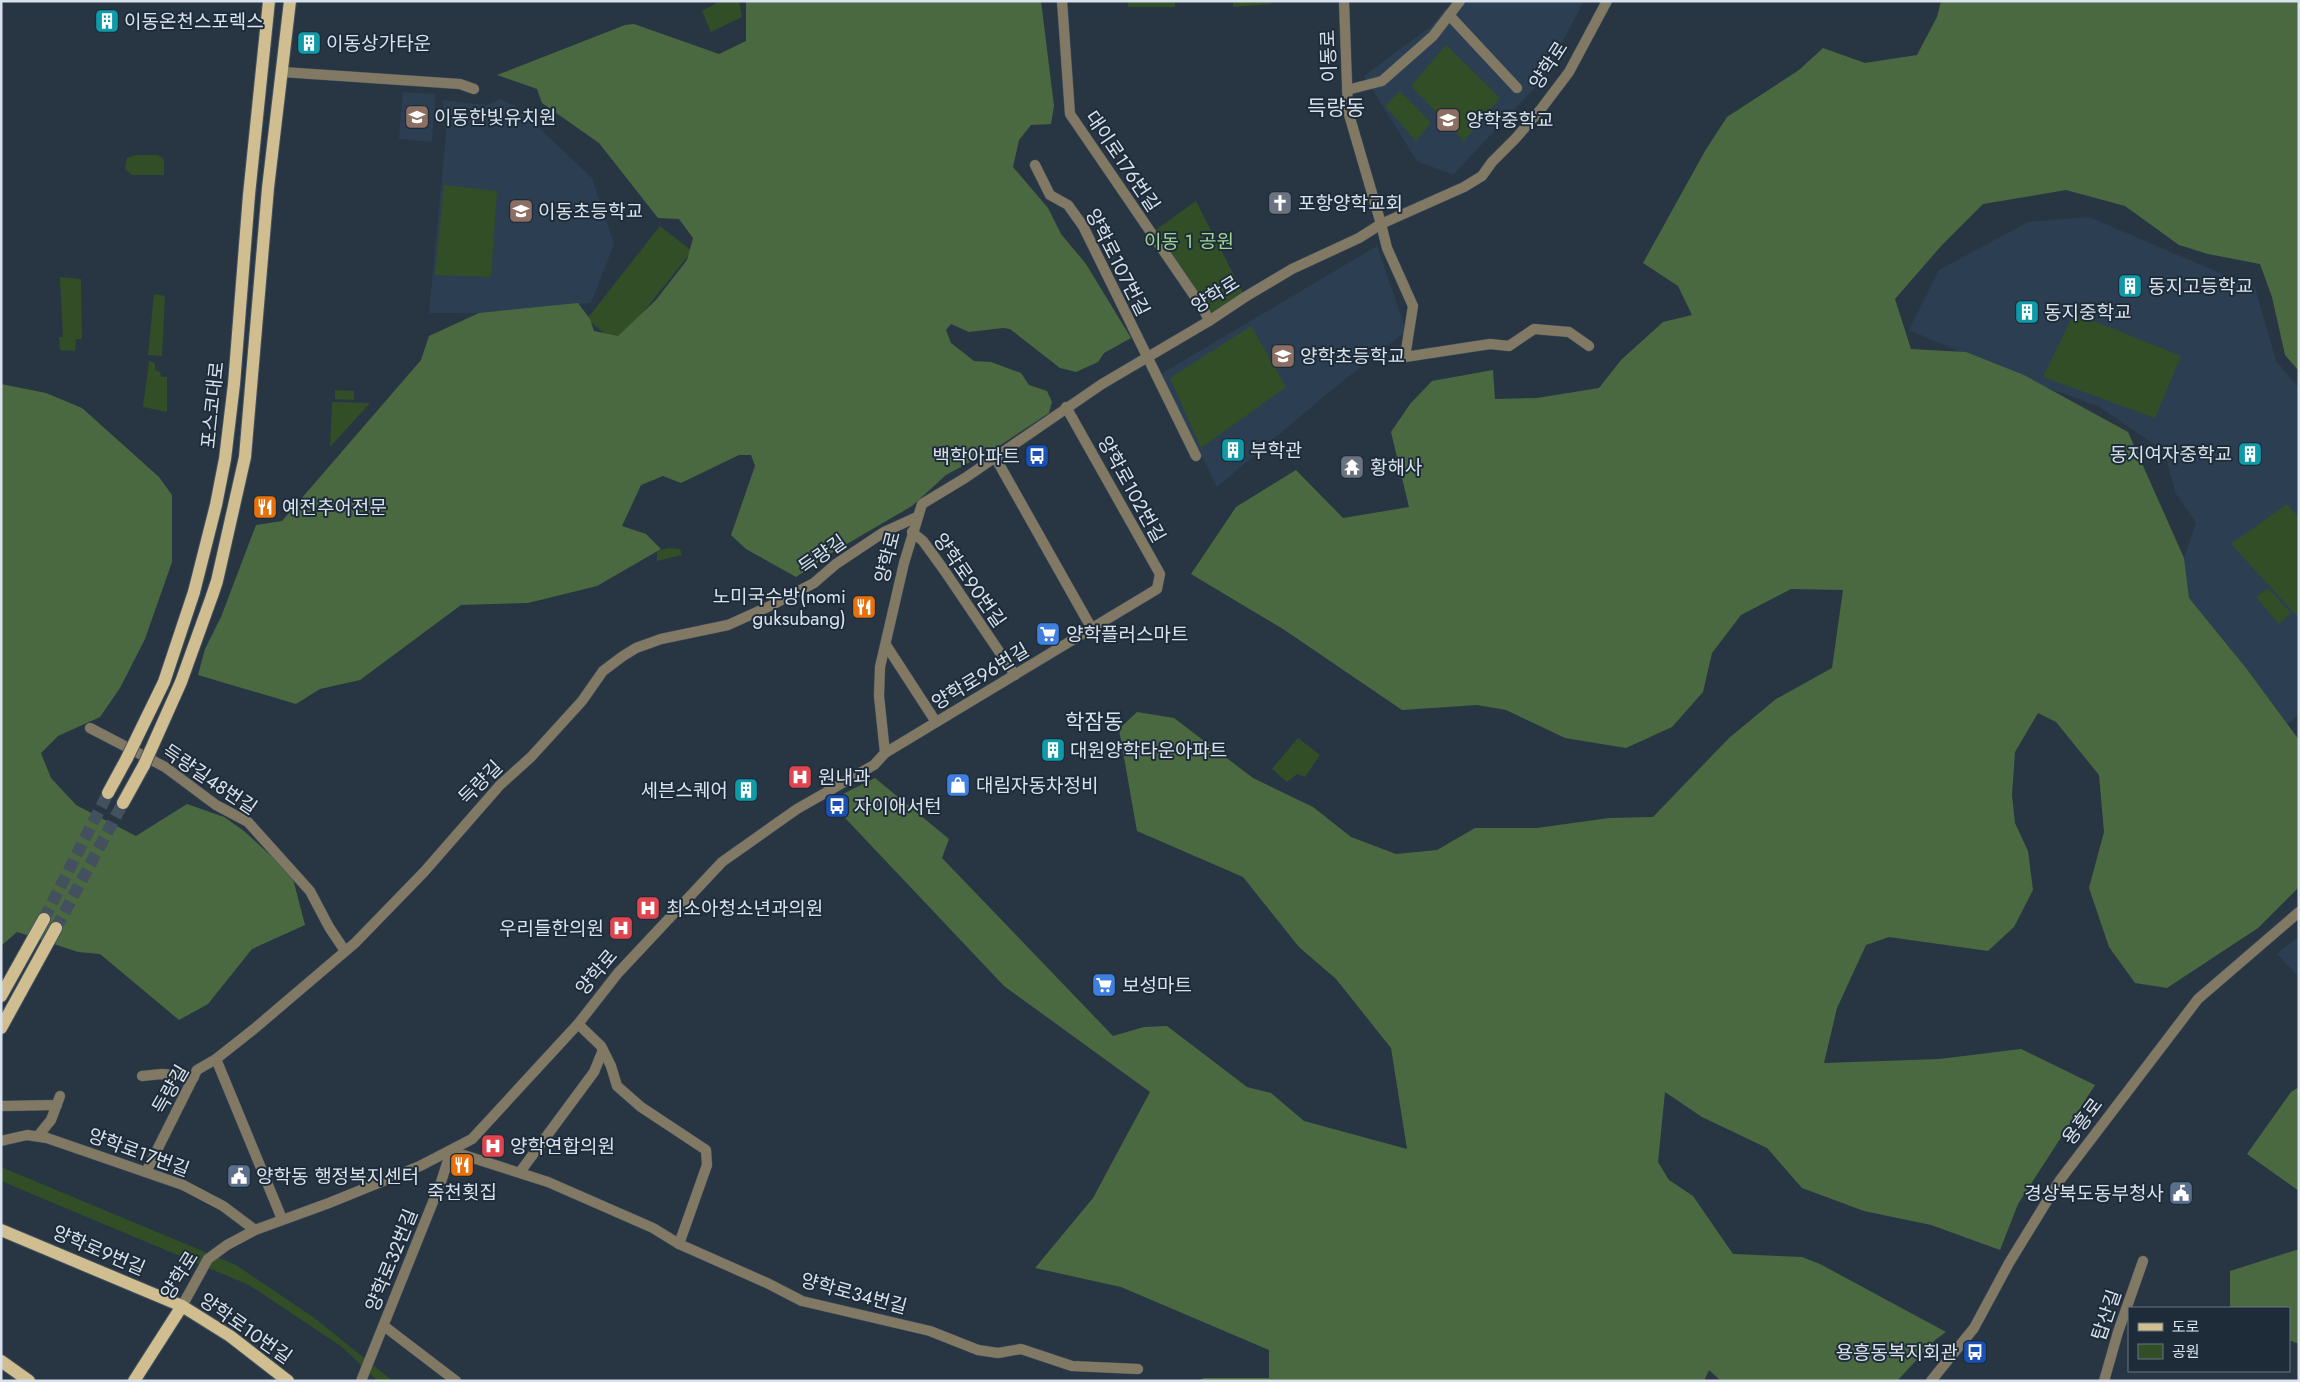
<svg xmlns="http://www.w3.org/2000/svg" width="2300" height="1382" font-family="Jost,'Noto Sans KR',sans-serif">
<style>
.built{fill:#2c3f52}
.green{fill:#314e27}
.forest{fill:#4a6940}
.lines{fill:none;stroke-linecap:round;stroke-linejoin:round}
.major-tunnel{stroke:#43505d;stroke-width:12;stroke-dasharray:12 6;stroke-linecap:butt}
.minor-casing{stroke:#44525f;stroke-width:11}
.major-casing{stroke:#44525f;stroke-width:14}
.minor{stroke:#827964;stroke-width:10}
.major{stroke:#d0bd90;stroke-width:12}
.major-bridge-casing{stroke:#44525f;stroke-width:14;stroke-linecap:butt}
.major-bridge{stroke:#d0bd90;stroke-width:12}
.labels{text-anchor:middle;stroke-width:4;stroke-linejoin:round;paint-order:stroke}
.poi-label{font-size:19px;fill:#d9e2ec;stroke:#1e2c3a;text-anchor:start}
.street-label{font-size:19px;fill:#d9e2ec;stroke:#1e2c3a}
.park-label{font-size:19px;fill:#a1d492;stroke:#1e2c3a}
.quarter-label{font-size:21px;fill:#d9e2ec;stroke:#1e2c3a}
</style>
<rect width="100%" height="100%" fill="#283644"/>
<g class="built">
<polygon points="1453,1 1584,1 1542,80 1453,175 1417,161 1364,76 1430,27"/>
<polygon points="403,92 435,94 432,142 399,139"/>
<polygon points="500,99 518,108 592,178 614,244 591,303 480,313 429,313 446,135 443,100 486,105"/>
<polygon points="2089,217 2255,288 2276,361 2299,388 2299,714 2287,724 2246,668 2189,598 2184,558 2196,523 2175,492 2165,454 2161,449 2098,406 2042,386 1909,330 1939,270 2028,222"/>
<polygon points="1377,246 1406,331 1328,393 1217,487 1161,374"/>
<polygon points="2299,936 2299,977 2277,954"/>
</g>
<g class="green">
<polygon points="720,1 739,1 742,17 711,32 702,11"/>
<rect x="1128" y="1" width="47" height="6"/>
<polygon points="1233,1 1271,1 1271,4 1233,7"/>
<polygon points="1446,45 1500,98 1464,141 1411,86"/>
<polygon points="1400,91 1431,123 1416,141 1385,106"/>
<polygon points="136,155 158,155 164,159 164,175 132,175 125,169 127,158"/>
<polygon points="444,185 497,191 491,277 435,275"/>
<polygon points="1196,201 1245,297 1209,321 1154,231"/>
<polygon points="660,226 692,251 618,344 587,319"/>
<polygon points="60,277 81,279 82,339 76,339 75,351 60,350 59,337 63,337"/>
<polygon points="154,294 165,296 162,356 148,355"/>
<polygon points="2074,313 2181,356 2155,418 2043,377"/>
<polygon points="1251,326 1286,387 1201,448 1170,378"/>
<polygon points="149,361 155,363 155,370 160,372 161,377 167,377 167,412 143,407"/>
<polygon points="335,390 354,391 354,400 335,399"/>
<polygon points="332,402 370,403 330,447"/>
<polygon points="2287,504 2299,518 2298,617 2231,544"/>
<polygon points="668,548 680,549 682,555 657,561 657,551"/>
<polygon points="2268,588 2291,613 2279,624 2256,597"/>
<polygon points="1298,738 1320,755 1305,777 1297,774 1287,782 1272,769"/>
<polygon points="1,1167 236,1265 313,1317 393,1381 378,1381 342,1347 249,1285 1,1181"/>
</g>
<g class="forest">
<polygon points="746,1 1041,1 1054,106 1051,124 1031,125 1019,140 1013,167 1048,208 1061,234 1086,264 1131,338 1104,353 1098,362 1076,372 1060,368 1010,329 1003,328 969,332 951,324 946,330 951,343 974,361 991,362 1021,373 1029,385 1047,391 1052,402 1049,413 996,448 946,475 912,506 833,552 796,577 746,549 731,535 755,466 751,455 739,455 681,483 663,476 641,485 622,526 646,534 661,549 597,586 528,603 461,605 360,680 320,689 296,704 198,675 205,649 221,617 256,525 282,521 421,360 429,336 479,313 578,303 590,319 594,331 618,336 656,300 687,260 693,238 679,219 658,218 599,143 542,103 537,89 497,75 625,25 634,24 719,54 746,41"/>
<polygon points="1941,1 2299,1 2299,371 2285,355 2272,297 2260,264 2208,254 2179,245 2125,206 2066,190 1983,204 1942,245 1895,299 1911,349 1966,352 2024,375 2128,432 2184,558 2189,598 2246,668 2299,740 2299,887 2258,928 2167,988 2135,983 2109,947 2089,888 2104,832 2099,775 2056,722 2038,713 2015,752 2012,795 2015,823 2028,851 2033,890 2014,927 1988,951 1889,937 1866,945 1837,1008 1824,1063 1939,1059 2021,1049 2095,1085 2018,1204 2000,1250 1931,1225 1864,1211 1802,1188 1767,1148 1702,1117 1665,1092 1658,1162 1669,1180 1693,1196 1733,1254 1802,1257 1820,1264 1946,1332 1935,1340 1897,1381 1721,1381 1709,1370 1704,1381 1196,1381 1204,1378 1269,1378 1269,1350 1121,1287 1035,1268 1093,1198 1150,1092 1004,986 829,801 875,778 949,839 942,858 1113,1036 1144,1027 1167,1026 1247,1087 1271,1093 1304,1121 1407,1149 1391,1048 1336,979 1299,947 1243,877 1137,831 1119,729 1137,712 1174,718 1253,778 1313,807 1351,837 1396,854 1437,850 1475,828 1537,828 1609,818 1653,817 1729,738 1776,699 1832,668 1843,590 1791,589 1741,615 1712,653 1703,692 1672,727 1626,748 1565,738 1506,710 1477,705 1402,710 1283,629 1191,574 1236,507 1296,470 1343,518 1409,507 1391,432 1410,404 1432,381 1493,370 1495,399 1537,398 1599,388 1621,360 1663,322 1692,315 1678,286 1643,263 1705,151 1727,117 1799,70 1823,48 1865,63 1917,55 1937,17"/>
<polygon points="1,384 46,393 82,408 159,477 172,495 172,562 145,639 120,688 100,717 58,736 41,753 51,778 76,805 136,836 187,804 224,817 244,831 292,875 305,925 252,949 208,1004 179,1020 100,954 78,952 17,932 1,946"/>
<polygon points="2299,1087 2299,1191 2247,1154 2291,1092"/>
<polygon points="2299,1249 2299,1344 2289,1340 2289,1308 2230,1308 2230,1271"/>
</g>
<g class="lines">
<g class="major-tunnel">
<polyline points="44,919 108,793"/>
<polyline points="56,928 123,803"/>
</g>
<defs>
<g id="minor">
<polyline points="1062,1 1070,114 1204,310 1209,321"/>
<polyline points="1344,1 1348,111 1381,224 1387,248 1413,306 1405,357 1490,344 1509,346 1534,329 1569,332 1589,346"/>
<polyline points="1449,15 1517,88"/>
<polyline points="282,72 460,84 474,89"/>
<polyline points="1347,90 1382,81 1433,36 1460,1"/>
<polyline points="1035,165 1050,195 1068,205 1083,226 1196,456"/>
<polyline points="995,457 1092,629"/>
<polyline points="912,532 923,541 944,570 1015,675"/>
<polyline points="886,645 936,722"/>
<polyline points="90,728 165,767 216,805 248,822 310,891 329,927 345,951"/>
<polyline points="885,753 1157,589 1160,574 1066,407"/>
<polyline points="578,1024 601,1046 611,1066 617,1086 641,1107 706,1150 707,1165 679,1244"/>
<polyline points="216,1059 282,1219"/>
<polyline points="142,1076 162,1074 194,1077"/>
<polyline points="1,1106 57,1105"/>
<polyline points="38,1136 51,1120 60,1096"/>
<polyline points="1,1141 27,1135 47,1138 183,1185 223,1206 255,1230"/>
<polyline points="451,1151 548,1182 653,1228 679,1244 767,1283 802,1301 930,1331 978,1350 998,1353 1021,1349 1072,1366 1138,1369"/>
<polyline points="146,1172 197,1070 216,1059 254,1029 355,943 424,872 500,785 531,757 582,701 603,671 623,656 636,648 661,639 728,625 770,606 814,583 836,564 884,532 917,517"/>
<polyline points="520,1172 594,1072 603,1050"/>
<polyline points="182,1306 208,1259 227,1245 255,1230 329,1203 420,1166 472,1139 578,1024 618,973 722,862 797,809 874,765 885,753 879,696 880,667 904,563 922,504 965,478 1102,384 1209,321 1245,297 1292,269 1359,238 1381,224 1464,187 1482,176 1492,162 1515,139 1541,109 1569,72 1607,1"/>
<polyline points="384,1326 456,1381"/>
<polyline points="361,1381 441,1182 451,1151"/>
<polyline points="1931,1381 1974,1328 2009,1263 2060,1180 2198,999 2299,912"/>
<polyline points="2104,1381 2118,1332 2143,1261"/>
</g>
<g id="major">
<polyline points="194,592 216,505 225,459 234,384 249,195 269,1"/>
<polyline points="212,596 217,581 245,457 268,188 290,1"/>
<polyline points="108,793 127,758"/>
<polyline points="123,803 144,765"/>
<polyline points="1,996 44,919"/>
<polyline points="1,1028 56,928"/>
<polyline points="1,1230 182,1306 230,1336 288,1381"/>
<polyline points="1,1361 29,1381"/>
<polyline points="134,1381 182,1306"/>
</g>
</defs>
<use href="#minor" class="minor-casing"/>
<use href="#major" class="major-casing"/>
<use href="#minor" class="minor"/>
<use href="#major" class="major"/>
<defs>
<g id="major-bridge">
<polyline points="127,758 164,682 194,592"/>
<polyline points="144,765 181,682 212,596"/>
</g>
</defs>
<use href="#major-bridge" class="major-bridge-casing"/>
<use href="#major-bridge" class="major-bridge"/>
</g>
<defs>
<symbol id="building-square" viewBox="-11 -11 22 22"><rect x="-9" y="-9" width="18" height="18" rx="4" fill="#0f9aa8" stroke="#1e2c3a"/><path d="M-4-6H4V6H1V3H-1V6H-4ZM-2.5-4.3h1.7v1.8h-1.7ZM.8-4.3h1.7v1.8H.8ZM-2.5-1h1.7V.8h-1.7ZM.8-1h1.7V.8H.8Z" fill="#fff"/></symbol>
<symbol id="school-square" viewBox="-11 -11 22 22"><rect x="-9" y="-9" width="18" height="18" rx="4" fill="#8d6e63" stroke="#1e2c3a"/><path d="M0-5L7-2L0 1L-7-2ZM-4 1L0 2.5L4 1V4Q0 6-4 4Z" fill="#fff"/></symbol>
<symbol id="church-square" viewBox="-11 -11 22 22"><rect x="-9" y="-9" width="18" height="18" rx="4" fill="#6b7280" stroke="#1e2c3a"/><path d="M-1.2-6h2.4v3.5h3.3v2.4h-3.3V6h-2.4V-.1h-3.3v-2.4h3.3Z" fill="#fff"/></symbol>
<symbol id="bus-square" viewBox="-11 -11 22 22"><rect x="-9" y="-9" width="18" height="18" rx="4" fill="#1a4fb4" stroke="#1e2c3a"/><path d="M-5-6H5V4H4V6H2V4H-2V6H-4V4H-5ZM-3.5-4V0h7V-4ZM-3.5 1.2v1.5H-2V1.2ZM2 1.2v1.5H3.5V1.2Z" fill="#fff"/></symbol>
<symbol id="temple-square" viewBox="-11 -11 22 22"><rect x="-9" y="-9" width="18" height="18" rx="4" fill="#6b7280" stroke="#1e2c3a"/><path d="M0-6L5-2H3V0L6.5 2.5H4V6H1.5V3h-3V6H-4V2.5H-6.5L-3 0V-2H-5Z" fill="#fff"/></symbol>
<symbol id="restaurant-square" viewBox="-11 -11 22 22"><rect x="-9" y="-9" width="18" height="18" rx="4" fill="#e8710a" stroke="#1e2c3a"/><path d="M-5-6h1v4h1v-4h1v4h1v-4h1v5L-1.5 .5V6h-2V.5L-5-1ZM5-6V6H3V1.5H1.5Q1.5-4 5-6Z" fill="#fff"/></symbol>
<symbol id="supermarket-square" viewBox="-11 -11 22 22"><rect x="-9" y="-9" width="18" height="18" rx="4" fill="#3f7fe0" stroke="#1e2c3a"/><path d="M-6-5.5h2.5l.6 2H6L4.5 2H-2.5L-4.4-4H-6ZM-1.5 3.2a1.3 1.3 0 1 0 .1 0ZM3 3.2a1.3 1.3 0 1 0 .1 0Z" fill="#fff"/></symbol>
<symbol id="hospital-square" viewBox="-11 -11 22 22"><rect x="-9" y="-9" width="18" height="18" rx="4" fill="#e0444e" stroke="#1e2c3a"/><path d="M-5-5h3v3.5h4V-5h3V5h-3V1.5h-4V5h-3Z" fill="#fff"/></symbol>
<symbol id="shop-square" viewBox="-11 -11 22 22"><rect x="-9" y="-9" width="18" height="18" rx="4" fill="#3f7fe0" stroke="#1e2c3a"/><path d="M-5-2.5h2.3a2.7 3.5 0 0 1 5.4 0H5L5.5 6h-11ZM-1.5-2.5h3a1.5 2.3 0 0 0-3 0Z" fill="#fff"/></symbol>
<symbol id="civic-square" viewBox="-11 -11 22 22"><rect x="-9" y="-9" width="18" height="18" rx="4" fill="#5c6f8a" stroke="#1e2c3a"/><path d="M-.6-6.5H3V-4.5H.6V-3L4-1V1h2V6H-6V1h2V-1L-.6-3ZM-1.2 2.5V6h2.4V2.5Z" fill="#fff"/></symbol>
</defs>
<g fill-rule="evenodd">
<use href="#building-square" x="93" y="7" width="28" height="28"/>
<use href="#building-square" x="295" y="29" width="28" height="28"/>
<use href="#school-square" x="403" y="103" width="28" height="28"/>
<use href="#school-square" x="1434" y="106" width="28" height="28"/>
<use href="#church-square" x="1266" y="189" width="28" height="28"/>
<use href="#school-square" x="507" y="197" width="28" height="28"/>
<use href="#building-square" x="2116" y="272" width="28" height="28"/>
<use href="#building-square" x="2013" y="298" width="28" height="28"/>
<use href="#school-square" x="1269" y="342" width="28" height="28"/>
<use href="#building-square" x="1219" y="436" width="28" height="28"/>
<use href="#building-square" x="2236" y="440" width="28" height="28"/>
<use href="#bus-square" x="1023" y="442" width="28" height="28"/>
<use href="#temple-square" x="1338" y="453" width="28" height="28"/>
<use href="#restaurant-square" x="251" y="493" width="28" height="28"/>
<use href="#restaurant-square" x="850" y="593" width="28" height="28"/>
<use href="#supermarket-square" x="1034" y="620" width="28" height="28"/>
<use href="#building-square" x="1039" y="736" width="28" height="28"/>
<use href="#hospital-square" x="786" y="763" width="28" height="28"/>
<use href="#shop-square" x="944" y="771" width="28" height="28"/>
<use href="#building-square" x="732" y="776" width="28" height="28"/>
<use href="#bus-square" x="823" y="792" width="28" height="28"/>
<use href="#hospital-square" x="634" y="894" width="28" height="28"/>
<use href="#hospital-square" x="607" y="914" width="28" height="28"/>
<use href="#supermarket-square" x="1090" y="971" width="28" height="28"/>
<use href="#hospital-square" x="479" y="1132" width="28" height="28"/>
<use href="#restaurant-square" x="448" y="1151" width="28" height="28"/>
<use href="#civic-square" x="225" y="1162" width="28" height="28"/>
<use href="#civic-square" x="2167" y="1179" width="28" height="28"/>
<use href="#bus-square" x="1961" y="1338" width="28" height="28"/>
</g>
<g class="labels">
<g class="poi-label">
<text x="124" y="28">이동온천스포렉스</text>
<text x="326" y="50">이동상가타운</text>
<text x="434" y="124">이동한빛유치원</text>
<text x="1466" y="127">양학중학교</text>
<text x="1298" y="210">포항양학교회</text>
<text x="538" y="218">이동초등학교</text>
<text x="2148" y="293">동지고등학교</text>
<text x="2044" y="319">동지중학교</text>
<text x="1300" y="363">양학초등학교</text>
<text x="1250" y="457">부학관</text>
<text x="2232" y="461" text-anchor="end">동지여자중학교</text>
<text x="1020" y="463" text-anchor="end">백학아파트</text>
<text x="1370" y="474">황해사</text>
<text x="282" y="514">예전추어전문</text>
<text x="846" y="603" text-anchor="end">노미국수방(nomi<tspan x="846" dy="22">guksubang)</tspan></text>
<text x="1066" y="641">양학플러스마트</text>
<text x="1070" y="757">대원양학타운아파트</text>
<text x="818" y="784">원내과</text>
<text x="976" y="792">대림자동차정비</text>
<text x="728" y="797" text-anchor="end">세븐스퀘어</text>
<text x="854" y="813">자이애서턴</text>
<text x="666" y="915">최소아청소년과의원</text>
<text x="604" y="935" text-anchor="end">우리들한의원</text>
<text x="1122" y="992">보성마트</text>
<text x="510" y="1153">양학연합의원</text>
<text x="256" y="1183">양학동 행정복지센터</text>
<text x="462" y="1199" text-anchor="middle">죽천횟집</text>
<text x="2164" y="1200" text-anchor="end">경상북도동부청사</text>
<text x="1958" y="1359" text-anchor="end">용흥동복지회관</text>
</g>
<g class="street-label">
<text transform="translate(1328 56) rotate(-92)" y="7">이동로</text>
<text transform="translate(1548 65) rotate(-57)" y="7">양학로</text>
<text transform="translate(1123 161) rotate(56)" y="7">대이로176번길</text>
<text transform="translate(1118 262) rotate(63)" y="7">양학로107번길</text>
<text transform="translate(1215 294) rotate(-32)" y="7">양학로</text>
<text transform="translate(212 405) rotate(-84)" y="7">포스코대로</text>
<text transform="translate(1132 489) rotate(61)" y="7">양학로102번길</text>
<text transform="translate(822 554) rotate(-35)" y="7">득량길</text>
<text transform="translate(887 557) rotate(-76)" y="7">양학로</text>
<text transform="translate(970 580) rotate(55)" y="7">양학로90번길</text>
<text transform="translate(980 676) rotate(-31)" y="7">양학로96번길</text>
<text transform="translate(210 779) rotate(34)" y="7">득량길48번길</text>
<text transform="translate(480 782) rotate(-45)" y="7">득량길</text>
<text transform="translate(596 972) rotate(-50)" y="7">양학로</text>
<text transform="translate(170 1089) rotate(-60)" y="7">득량길</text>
<text transform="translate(2082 1121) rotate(-53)" y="7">용흥로</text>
<text transform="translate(139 1152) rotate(20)" y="7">양학로17번길</text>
<text transform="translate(99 1250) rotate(23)" y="7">양학로9번길</text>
<text transform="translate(391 1260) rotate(-68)" y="7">양학로32번길</text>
<text transform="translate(179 1275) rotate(-58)" y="7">양학로</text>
<text transform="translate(854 1293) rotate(15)" y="7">양학로34번길</text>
<text transform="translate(2106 1315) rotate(-71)" y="7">탑산길</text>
<text transform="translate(246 1328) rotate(35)" y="7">양학로10번길</text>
</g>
<g class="park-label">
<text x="1189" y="248">이동 1 공원</text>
</g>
<g class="quarter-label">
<text x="1336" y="115">득량동</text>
<text x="1094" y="729">학잠동</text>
</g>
</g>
<rect width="2300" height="1382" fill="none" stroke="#d9e2ec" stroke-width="5"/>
<rect x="2128" y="1307" width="162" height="65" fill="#1e2c3a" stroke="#697581"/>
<rect x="2138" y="1323" width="25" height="8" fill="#d0bd90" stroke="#697581"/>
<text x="2172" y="1332" font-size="15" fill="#d9e2ec">도로</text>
<rect x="2138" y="1344" width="25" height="15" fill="#314e27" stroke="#697581"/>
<text x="2172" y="1357" font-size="15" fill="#d9e2ec">공원</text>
</svg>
